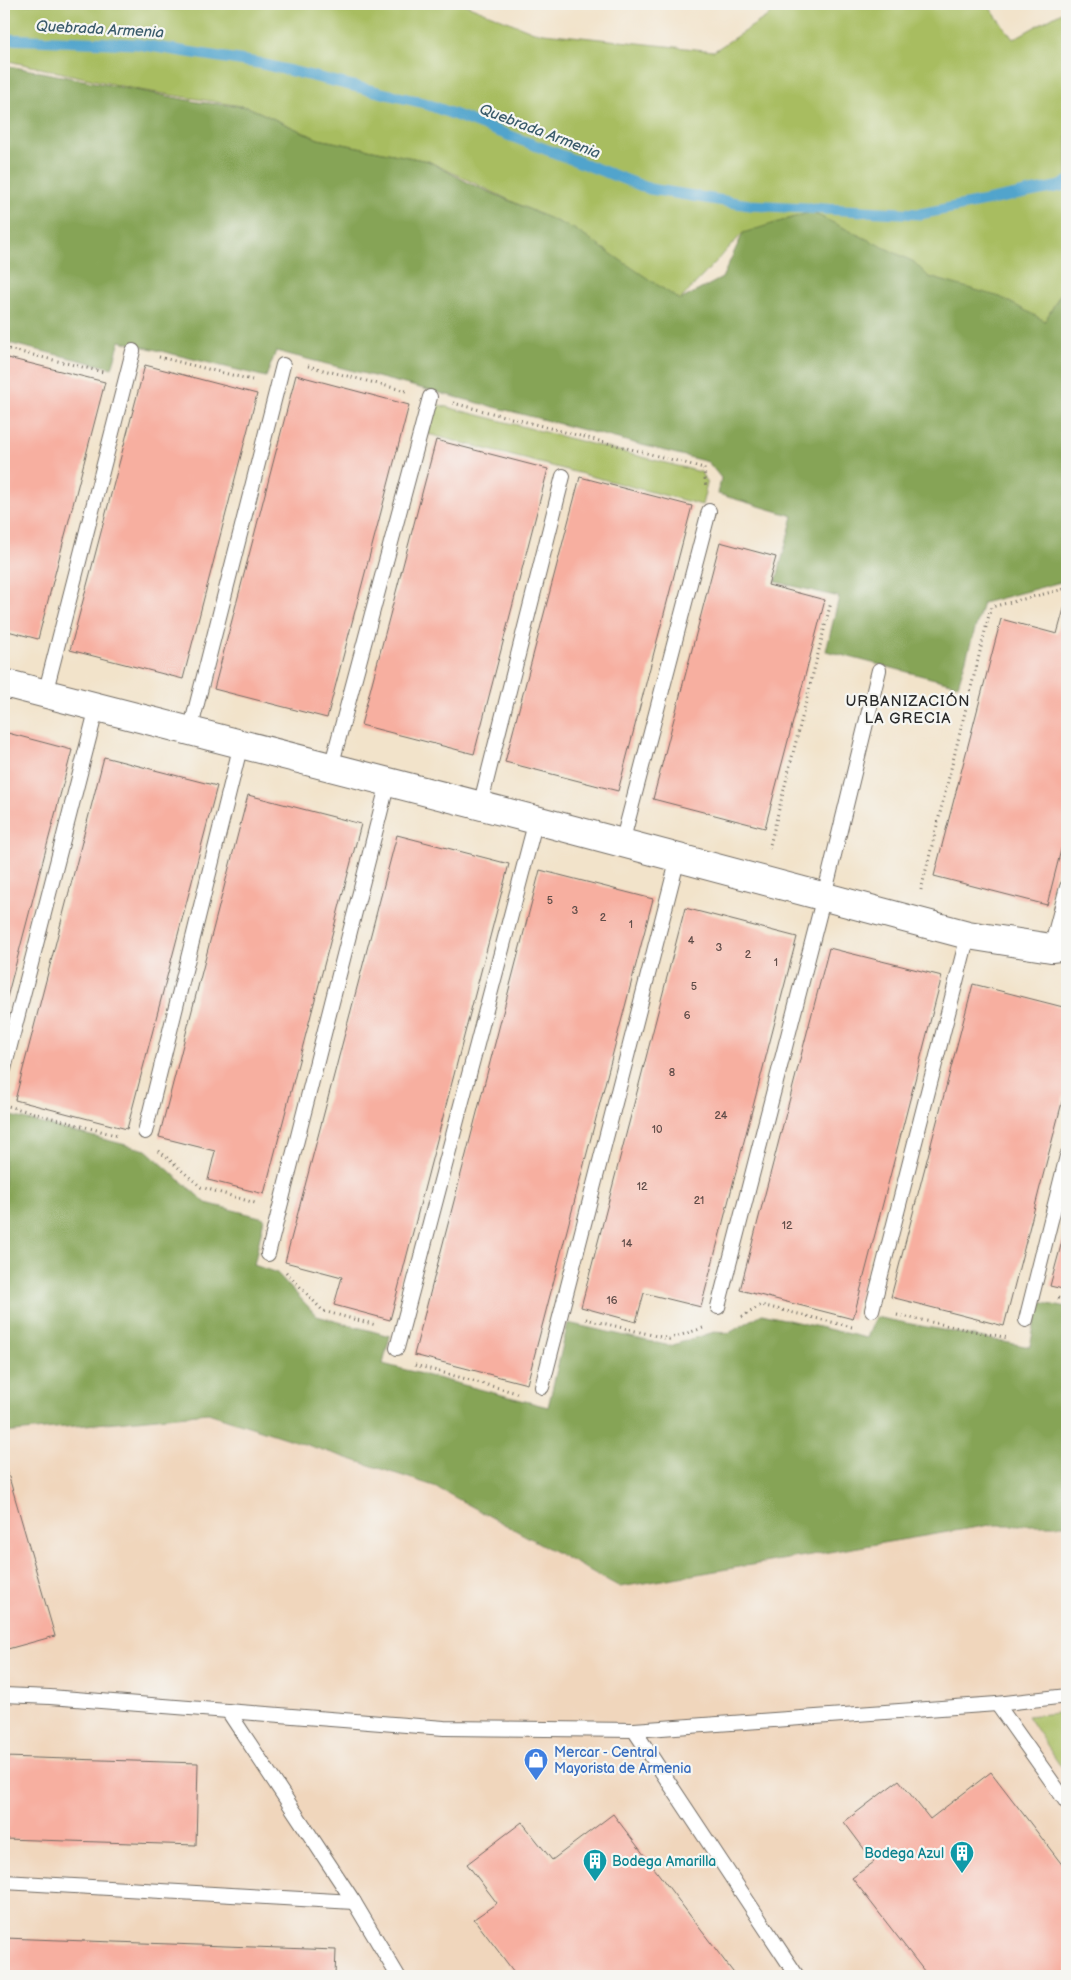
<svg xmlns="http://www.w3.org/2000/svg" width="1071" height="1980" font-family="'Balsamiq Sans',sans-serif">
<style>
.built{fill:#f0d6bc}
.green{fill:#a8bd61;stroke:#6a7446}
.forest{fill:#86a457;stroke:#586841}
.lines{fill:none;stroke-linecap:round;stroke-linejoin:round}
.stream{stroke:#51a4cc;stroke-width:11}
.building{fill:#f7afa0}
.service-casing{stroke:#716b63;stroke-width:16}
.minor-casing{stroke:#716b63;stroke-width:30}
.path{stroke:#716b63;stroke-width:3;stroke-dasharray:1 4;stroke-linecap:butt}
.service{stroke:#fff;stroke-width:14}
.minor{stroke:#fff;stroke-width:28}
.labels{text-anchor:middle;stroke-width:4.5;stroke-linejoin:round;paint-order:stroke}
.number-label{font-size:11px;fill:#5e4c48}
.shop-label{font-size:14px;fill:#366cbe;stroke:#f6f6f2;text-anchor:start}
.culture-label{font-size:14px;fill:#0d838f;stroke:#f6f6f2;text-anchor:end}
.water-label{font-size:15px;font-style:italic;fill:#3a5b6b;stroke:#f6f6f2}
.neighbourhood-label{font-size:15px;letter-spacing:1px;fill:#2b2b2b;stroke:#f6f6f2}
</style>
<rect width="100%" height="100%" fill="#f6f6f2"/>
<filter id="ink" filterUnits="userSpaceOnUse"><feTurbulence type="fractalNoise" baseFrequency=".02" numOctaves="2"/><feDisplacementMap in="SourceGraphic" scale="10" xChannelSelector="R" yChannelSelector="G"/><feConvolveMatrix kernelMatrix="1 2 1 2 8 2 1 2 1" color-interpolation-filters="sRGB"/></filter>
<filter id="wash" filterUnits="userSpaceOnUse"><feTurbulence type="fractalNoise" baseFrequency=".0096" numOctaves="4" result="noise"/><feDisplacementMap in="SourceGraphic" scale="20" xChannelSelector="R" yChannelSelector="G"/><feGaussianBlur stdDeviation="1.12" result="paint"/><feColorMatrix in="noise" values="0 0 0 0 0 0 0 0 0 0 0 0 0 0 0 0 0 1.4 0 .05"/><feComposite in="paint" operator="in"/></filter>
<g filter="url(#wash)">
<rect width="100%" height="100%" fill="#f2e3ca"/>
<polygon class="built" points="208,1413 434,1486 620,1586 990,1525 1067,1525 1067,1976 4,1976 4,1433"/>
<g class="green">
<polygon points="4,4 464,4 534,32 714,51 786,4 987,4 1013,39 1067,9 1067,282 1045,322 743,233 680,300 553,221 428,161 318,139 248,107 139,90 4,60"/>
<polygon points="435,404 701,472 707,484 702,505 428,434"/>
<polygon points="1067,1712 1067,1776 1027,1716"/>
</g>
<g class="forest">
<polygon points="4,65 198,102 248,107 318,139 428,161 469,183 574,229 680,300 722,278 743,233 811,212 914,262 929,277 1000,297 1045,321 1067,282 1067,584 1061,582 983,603 958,685 826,651 839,597 776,582 793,516 718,494 721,478 708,462 276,351 266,377 120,341 112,368 4,342"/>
<polygon points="4,1114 146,1150 206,1203 264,1218 254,1265 277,1273 317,1316 390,1336 383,1364 548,1407 568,1323 670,1346 714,1332 729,1333 762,1314 867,1338 875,1317 1030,1347 1039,1302 1067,1308 1067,1525 990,1525 620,1587 434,1486 208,1413 4,1433"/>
</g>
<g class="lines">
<polyline class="stream" points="4,39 137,44 258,63 424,103 650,189 749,205 920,214 1061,186 1067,182"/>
</g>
<g id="blocks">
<g class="building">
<polygon points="4,357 105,382 38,639 4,630"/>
<polygon points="145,365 257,394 183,679 70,650"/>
<polygon points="296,375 409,405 327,718 214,689"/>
<polygon points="436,440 548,469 474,754 361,725"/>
<polygon points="580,477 692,506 618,791 505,762"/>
<polygon points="720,542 776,557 768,585 825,600 765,828 653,799"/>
<polygon points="1065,605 1067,605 1067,826 1047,905 934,876 1001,619 1057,634"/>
<polygon points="4,732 72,750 4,1009"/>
<polygon points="104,757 217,786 127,1129 15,1100"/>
<polygon points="248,795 361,824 264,1194 208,1180 215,1151 159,1137"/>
<polygon points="397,835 509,864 390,1320 334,1305 342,1277 285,1262"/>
<polygon points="540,870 653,899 527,1384 414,1355"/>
<polygon points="685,908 797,937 701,1307 644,1293 636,1322 581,1307"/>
<polygon points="829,948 942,976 853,1319 740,1290"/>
<polygon points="973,984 1067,1008 1067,1083 1004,1326 891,1297"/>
<polygon points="1067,1223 1067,1290 1050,1286"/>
<polygon points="4,1460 55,1636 4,1650"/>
<polygon points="4,1757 198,1763 196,1845 4,1839"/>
<polygon points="991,1772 1067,1871 1067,1976 928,1976 852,1878 874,1862 844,1822 899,1780 930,1819"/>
<polygon points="613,1814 736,1976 517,1976 474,1919 497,1903 467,1864 522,1822 552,1860"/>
<polygon points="4,1938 336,1950 335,1976 4,1976"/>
</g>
</g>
</g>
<g filter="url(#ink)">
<use href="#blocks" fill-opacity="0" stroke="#716b63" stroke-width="1"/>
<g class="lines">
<defs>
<g id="service">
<polyline points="45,694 133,351"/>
<polyline points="190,731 283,365"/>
<polyline points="331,767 430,397"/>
<polyline points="480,806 563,476"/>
<polyline points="622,843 709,511"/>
<polyline points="1051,948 1067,887"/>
<polyline points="4,1069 97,707"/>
<polyline points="145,1132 241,744"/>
<polyline points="268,1254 388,782"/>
<polyline points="718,1307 824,896 879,670"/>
<polyline points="872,1310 968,935"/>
<polyline points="1026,1320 1067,1156"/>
<polyline points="397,1348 536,820"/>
<polyline points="542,1387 678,858"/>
<polyline points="4,1695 50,1697 444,1728 634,1730 997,1704 1067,1696"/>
<polyline points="997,1704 1067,1803"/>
<polyline points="228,1711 354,1902 398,1976"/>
<polyline points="634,1730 797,1976"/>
<polyline points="4,1882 354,1902"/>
</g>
<polyline id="minor" points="4,683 536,820 968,935 1051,948 1067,946"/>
</defs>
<use href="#service" class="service-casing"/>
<use href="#minor" class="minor-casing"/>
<g class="path">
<polyline points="4,348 103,372"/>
<polyline points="159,357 252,380"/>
<polyline points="308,366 406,391"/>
<polyline points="453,403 704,468 706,488"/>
<polyline points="769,849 831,602"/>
<polyline points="921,890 991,607 1064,589 1067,590"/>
<polyline points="4,1105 119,1136"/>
<polyline points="159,1151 201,1187 255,1203"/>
<polyline points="286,1272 323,1311 376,1325"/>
<polyline points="1058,1298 1067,1301"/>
<polyline points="897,1315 1008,1338"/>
<polyline points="742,1317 761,1305 852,1327"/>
<polyline points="586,1319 669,1339 703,1328"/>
<polyline points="415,1365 517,1393"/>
</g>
<use href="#service" class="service"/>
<use href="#minor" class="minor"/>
</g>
</g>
<defs>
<symbol id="shop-pin" viewBox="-11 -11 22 30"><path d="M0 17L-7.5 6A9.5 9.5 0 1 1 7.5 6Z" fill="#3f7fe0" stroke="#f6f6f2"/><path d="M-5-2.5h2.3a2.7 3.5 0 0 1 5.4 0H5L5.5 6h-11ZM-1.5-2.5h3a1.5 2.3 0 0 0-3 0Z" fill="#fff"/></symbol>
<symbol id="building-pin" viewBox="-11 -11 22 30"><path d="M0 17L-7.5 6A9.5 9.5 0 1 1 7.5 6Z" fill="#0f9aa8" stroke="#f6f6f2"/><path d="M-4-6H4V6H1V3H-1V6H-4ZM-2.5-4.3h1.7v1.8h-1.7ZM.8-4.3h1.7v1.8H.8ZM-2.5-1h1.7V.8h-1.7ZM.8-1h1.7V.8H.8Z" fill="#fff"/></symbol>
</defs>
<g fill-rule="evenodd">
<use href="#shop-pin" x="522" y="1746" width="28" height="38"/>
<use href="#building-pin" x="948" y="1839" width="28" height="38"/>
<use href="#building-pin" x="581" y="1847" width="28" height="38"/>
</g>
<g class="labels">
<g class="number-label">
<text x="550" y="904">5</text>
<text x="575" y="914">3</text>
<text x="603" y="921">2</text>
<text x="631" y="928">1</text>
<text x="691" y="944">4</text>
<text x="719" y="951">3</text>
<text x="748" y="958">2</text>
<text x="776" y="966">1</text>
<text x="694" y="990">5</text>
<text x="687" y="1019">6</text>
<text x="672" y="1076">8</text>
<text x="721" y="1119">24</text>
<text x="657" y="1133">10</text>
<text x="642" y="1190">12</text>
<text x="699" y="1204">21</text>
<text x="787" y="1229">12</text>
<text x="627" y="1247">14</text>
<text x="612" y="1304">16</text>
</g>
<g class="shop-label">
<text x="554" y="1757">Mercar - Central<tspan x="554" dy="16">Mayorista de Armenia</tspan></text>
</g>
<g class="culture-label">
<text x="944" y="1858">Bodega Azul</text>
<text x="612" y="1866" text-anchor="start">Bodega Amarilla</text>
</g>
<g class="water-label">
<text transform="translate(100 29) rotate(3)" y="5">Quebrada Armenia</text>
<text transform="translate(540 131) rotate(21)" y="5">Quebrada Armenia</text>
</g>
<g class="neighbourhood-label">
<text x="908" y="706">URBANIZACIÓN<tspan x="908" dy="17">LA GRECIA</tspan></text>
</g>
</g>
<rect width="1071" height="1980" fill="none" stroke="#f6f6f2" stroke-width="20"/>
</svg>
